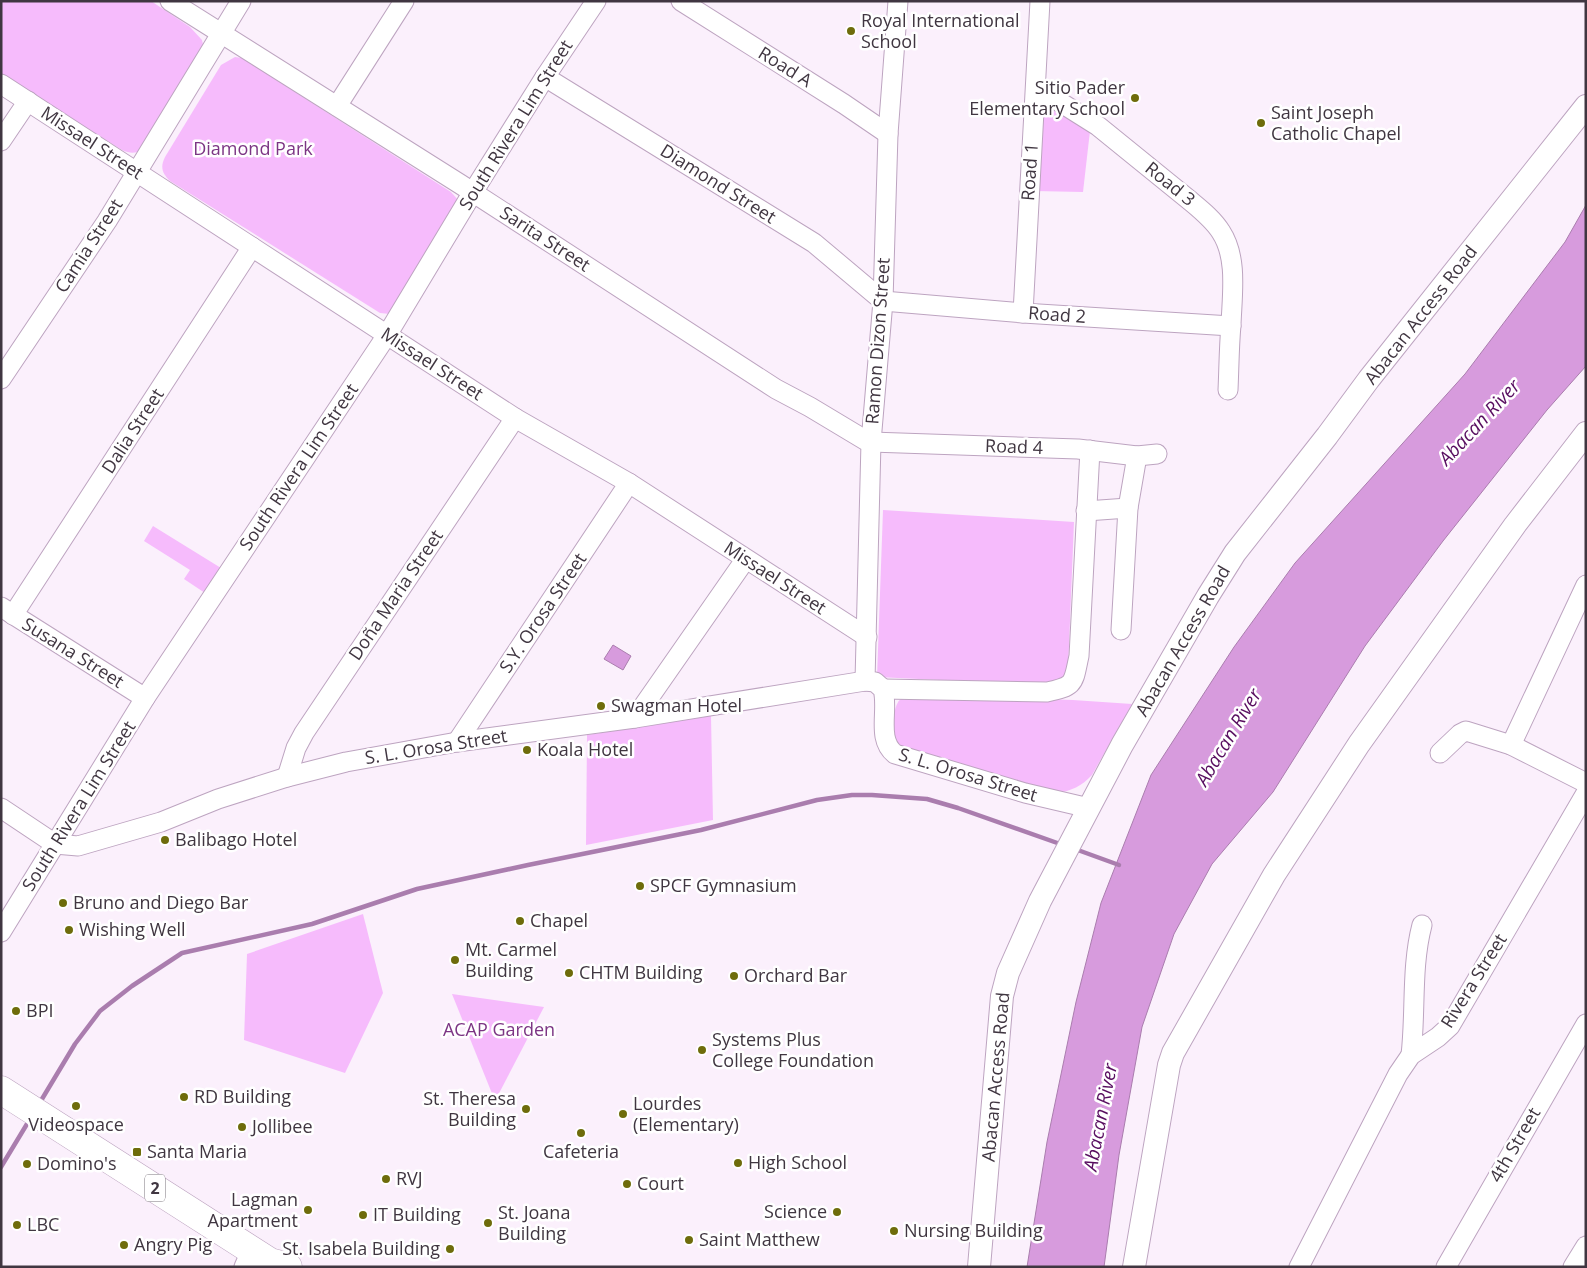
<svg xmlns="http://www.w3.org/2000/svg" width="1587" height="1268" font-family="'Open Sans',sans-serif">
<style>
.green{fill:#f6bbfc}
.water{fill:#d79bdd;stroke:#aa7dae}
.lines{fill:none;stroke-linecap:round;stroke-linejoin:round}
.stream{stroke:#aa7dae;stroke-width:4.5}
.minor-casing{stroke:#bda4c0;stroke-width:21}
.tertiary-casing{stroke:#bda4c0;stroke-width:24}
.trunk-casing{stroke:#bda4c0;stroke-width:29}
.minor{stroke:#fff;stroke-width:19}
.tertiary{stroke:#fff;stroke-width:22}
.trunk{stroke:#fff;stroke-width:28}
.poi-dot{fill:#6e6c0b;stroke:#fff;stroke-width:2}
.labels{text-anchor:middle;stroke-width:5;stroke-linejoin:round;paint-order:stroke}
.shield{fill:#fff;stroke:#79727a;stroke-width:1}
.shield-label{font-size:16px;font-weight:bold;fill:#403641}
.poi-label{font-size:18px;fill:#403641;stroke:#fff;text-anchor:start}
.street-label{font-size:18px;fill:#403641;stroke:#fff}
.park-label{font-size:18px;fill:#7c3584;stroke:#fff}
.water-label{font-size:19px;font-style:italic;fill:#580e60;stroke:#fff}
</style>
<rect width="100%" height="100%" fill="#fbf0fc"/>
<g class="green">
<path d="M1,1H151L190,27L202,40L204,49L144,148C136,154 131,154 122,150L1,74Z"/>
<path d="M235,57L242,58L451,192L459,201L390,314L380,313L170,181C162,173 160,167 165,157L221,65Z"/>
<polygon points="1051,102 1090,131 1083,192 1034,191 1044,104"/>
<polygon points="883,510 1074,522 1068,670 1066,677 1046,685 877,677"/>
<polygon points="153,526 221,568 205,593 184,579 190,570 144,541"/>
<path d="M908,694L1073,700L1132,704L1092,775C1082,786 1071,791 1057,793L897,747C893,732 889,700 908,694Z"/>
<polygon points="711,716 713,820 586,845 587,735"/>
<polygon points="363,914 383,993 345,1073 244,1040 247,954"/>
<polygon points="452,994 544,1007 495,1101"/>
</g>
<g class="water">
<polygon points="1586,205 1586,366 1547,410 1443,541 1365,646 1273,792 1212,864 1174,934 1142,1027 1119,1155 1104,1267 1027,1267 1047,1142 1076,1002 1101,903 1151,775 1234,647 1295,563 1465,374 1565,242"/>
<polygon points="613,645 631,656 623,670 604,659"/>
</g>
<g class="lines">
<g class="stream">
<polyline points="1075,849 1119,865"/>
<polyline points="39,1104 75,1044 100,1011 132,986 182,953 312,924 417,889 528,865 701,830 817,800 852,795 872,795 927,799 958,808 1063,845"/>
<polyline points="1,1167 30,1119"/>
</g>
<defs>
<g id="minor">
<polyline points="170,1 460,184 776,389 810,407 865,440 871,442 1078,449 1137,456 1157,454"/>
<polyline points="681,1 844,104 888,134"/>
<polyline points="545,77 814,243 883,301 1023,313 1231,326"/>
<polyline points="1,84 515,418 629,483 867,637"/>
<path d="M1036,87L1098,126L1188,199C1200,209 1213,219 1221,232C1238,258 1232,295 1231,325C1229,347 1229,369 1228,390"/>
<polyline points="337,106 404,1"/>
<polyline points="1,141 28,101"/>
<polyline points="1023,313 1040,1"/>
<polyline points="1,379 107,221 241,1"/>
<polyline points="1086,511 1128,508"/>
<polyline points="1,607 145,698"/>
<polyline points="13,615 252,247"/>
<polyline points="1121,630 1128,508 1137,456"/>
<polyline points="865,681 871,442 883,301 888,134 898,1"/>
<path d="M883,689L1047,692C1076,686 1073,683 1079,656L1090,450"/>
<polyline points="635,718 745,560"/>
<polyline points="457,742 629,483"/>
<polyline points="1511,745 1586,585"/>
<polyline points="1440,753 1460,734 1466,731 1511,745 1586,783"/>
<polyline points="287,777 296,748 304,733 515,418"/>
<path d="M1,808L55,844L78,846L161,822L218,799L287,777L346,762L457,742L635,718L865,681L875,682L883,689C889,710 876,739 895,754L1025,793L1089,808"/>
<polyline points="1,932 145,698 387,335 473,192 545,77 596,1"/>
<path d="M1411,1055C1416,1012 1411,967 1422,925"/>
<polyline points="244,1267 251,1251"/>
<polyline points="1299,1267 1398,1074 1411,1055 1438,1037 1450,1026 1586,793"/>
<polyline points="1446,1267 1586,1024"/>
<polyline points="1573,1267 1586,1246"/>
</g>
<g id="tertiary">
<polyline points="979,1267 1002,996 1008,973 1040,901 1122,745 1208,596 1235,553 1327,436 1369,379 1586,106"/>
<polyline points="1134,1267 1169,1065 1173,1053 1274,875 1359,744 1515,525 1586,433"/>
</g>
<polyline id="trunk" points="1,1090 270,1262 288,1267"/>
</defs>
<use href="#minor" class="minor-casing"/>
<use href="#tertiary" class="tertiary-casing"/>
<use href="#trunk" class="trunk-casing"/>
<use href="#minor" class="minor"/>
<use href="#tertiary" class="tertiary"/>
<use href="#trunk" class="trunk"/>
</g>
<g class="poi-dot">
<circle cx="851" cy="31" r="5"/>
<circle cx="1135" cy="98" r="5"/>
<circle cx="1261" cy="123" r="5"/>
<circle cx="601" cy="706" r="5"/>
<circle cx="527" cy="750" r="5"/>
<circle cx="165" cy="840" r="5"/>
<circle cx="640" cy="886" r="5"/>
<circle cx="63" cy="903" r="5"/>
<circle cx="520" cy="921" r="5"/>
<circle cx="69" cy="930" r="5"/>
<circle cx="455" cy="960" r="5"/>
<circle cx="569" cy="973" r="5"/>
<circle cx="734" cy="976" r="5"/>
<circle cx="16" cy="1011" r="5"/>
<circle cx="702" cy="1050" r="5"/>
<circle cx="184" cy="1097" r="5"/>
<circle cx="76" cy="1106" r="5"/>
<circle cx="526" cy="1109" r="5"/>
<circle cx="623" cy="1114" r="5"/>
<circle cx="242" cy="1127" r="5"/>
<circle cx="581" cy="1133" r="5"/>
<rect x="132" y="1147" width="10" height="10" rx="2.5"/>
<circle cx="738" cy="1163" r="5"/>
<circle cx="27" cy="1164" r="5"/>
<circle cx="386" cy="1179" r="5"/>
<circle cx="627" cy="1184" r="5"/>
<circle cx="308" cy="1210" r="5"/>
<circle cx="837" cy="1212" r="5"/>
<circle cx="363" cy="1215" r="5"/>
<circle cx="488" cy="1223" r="5"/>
<circle cx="17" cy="1225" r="5"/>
<circle cx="894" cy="1231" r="5"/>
<circle cx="689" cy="1240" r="5"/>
<circle cx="124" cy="1245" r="5"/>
<circle cx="450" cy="1249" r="5"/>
</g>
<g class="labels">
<rect class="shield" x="145" y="1174.5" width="20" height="27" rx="4"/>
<g class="shield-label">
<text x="155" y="1194">2</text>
</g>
<g class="poi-label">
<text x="861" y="27">Royal International<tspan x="861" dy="21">School</tspan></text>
<text x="1125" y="94" text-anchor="end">Sitio Pader<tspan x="1125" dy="21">Elementary School</tspan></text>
<text x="1271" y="119">Saint Joseph<tspan x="1271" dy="21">Catholic Chapel</tspan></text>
<text x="611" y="712">Swagman Hotel</text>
<text x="537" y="756">Koala Hotel</text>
<text x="175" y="846">Balibago Hotel</text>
<text x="650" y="892">SPCF Gymnasium</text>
<text x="73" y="909">Bruno and Diego Bar</text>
<text x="530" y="927">Chapel</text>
<text x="79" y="936">Wishing Well</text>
<text x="465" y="956">Mt. Carmel<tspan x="465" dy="21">Building</tspan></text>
<text x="579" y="979">CHTM Building</text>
<text x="744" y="982">Orchard Bar</text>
<text x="26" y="1017">BPI</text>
<text x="712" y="1046">Systems Plus<tspan x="712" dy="21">College Foundation</tspan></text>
<text x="194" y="1103">RD Building</text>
<text x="516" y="1105" text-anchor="end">St. Theresa<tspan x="516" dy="21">Building</tspan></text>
<text x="633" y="1110">Lourdes<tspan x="633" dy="21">(Elementary)</tspan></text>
<text x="76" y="1131" text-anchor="middle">Videospace</text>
<text x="252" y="1133">Jollibee</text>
<text x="147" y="1158">Santa Maria</text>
<text x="581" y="1158" text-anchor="middle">Cafeteria</text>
<text x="748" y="1169">High School</text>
<text x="37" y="1170">Domino's</text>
<text x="396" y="1185">RVJ</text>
<text x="637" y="1190">Court</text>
<text x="298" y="1206" text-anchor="end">Lagman<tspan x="298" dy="21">Apartment</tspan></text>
<text x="827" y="1218" text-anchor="end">Science</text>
<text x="498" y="1219">St. Joana<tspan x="498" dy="21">Building</tspan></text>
<text x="373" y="1221">IT Building</text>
<text x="27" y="1231">LBC</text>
<text x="904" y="1237">Nursing Building</text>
<text x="699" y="1246">Saint Matthew</text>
<text x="134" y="1251">Angry Pig</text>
<text x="440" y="1255" text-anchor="end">St. Isabela Building</text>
</g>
<g class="street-label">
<text transform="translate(785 67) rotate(32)" y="6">Road A</text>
<text transform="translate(516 125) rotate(-58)" y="6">South Rivera Lim Street</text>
<text transform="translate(92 143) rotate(33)" y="6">Missael Street</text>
<text transform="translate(1030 172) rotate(-86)" y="6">Road 1</text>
<text transform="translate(718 184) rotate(32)" y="6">Diamond Street</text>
<text transform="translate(1170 184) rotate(39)" y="6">Road 3</text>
<text transform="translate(545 239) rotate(33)" y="6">Sarita Street</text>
<text transform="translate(89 246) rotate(-57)" y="6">Camia Street</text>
<text transform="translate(1057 315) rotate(4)" y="6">Road 2</text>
<text transform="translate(1421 315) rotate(-52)" y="6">Abacan Access Road</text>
<text transform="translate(878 341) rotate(-86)" y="6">Ramon Dizon Street</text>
<text transform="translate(432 364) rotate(33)" y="6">Missael Street</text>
<text transform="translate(133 431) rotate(-57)" y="6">Dalia Street</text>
<text transform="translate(1014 447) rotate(2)" y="6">Road 4</text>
<text transform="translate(299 467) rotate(-56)" y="6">South Rivera Lim Street</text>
<text transform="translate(775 578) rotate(33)" y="6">Missael Street</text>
<text transform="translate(396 595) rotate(-56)" y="6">Doña Maria Street</text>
<text transform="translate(543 613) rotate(-56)" y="6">S.Y. Orosa Street</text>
<text transform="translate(1183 641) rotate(-60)" y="6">Abacan Access Road</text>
<text transform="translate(73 653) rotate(32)" y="6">Susana Street</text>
<text transform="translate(436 747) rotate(-9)" y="6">S. L. Orosa Street</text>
<text transform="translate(968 775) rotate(17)" y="6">S. L. Orosa Street</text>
<text transform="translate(79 806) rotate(-58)" y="6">South Rivera Lim Street</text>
<text transform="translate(1474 981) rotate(-58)" y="6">Rivera Street</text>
<text transform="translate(996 1077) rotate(-85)" y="6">Abacan Access Road</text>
<text transform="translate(1515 1145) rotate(-60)" y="6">4th Street</text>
</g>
<g class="park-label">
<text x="253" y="155">Diamond Park</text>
<text x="499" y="1036">ACAP Garden</text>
</g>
<g class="water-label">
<text transform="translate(1479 422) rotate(-47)" y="7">Abacan River</text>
<text transform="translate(1228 737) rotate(-59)" y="7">Abacan River</text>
<text transform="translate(1100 1117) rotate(-79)" y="7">Abacan River</text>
</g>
</g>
<rect width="1587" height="1268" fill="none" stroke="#403641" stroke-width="5"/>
</svg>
